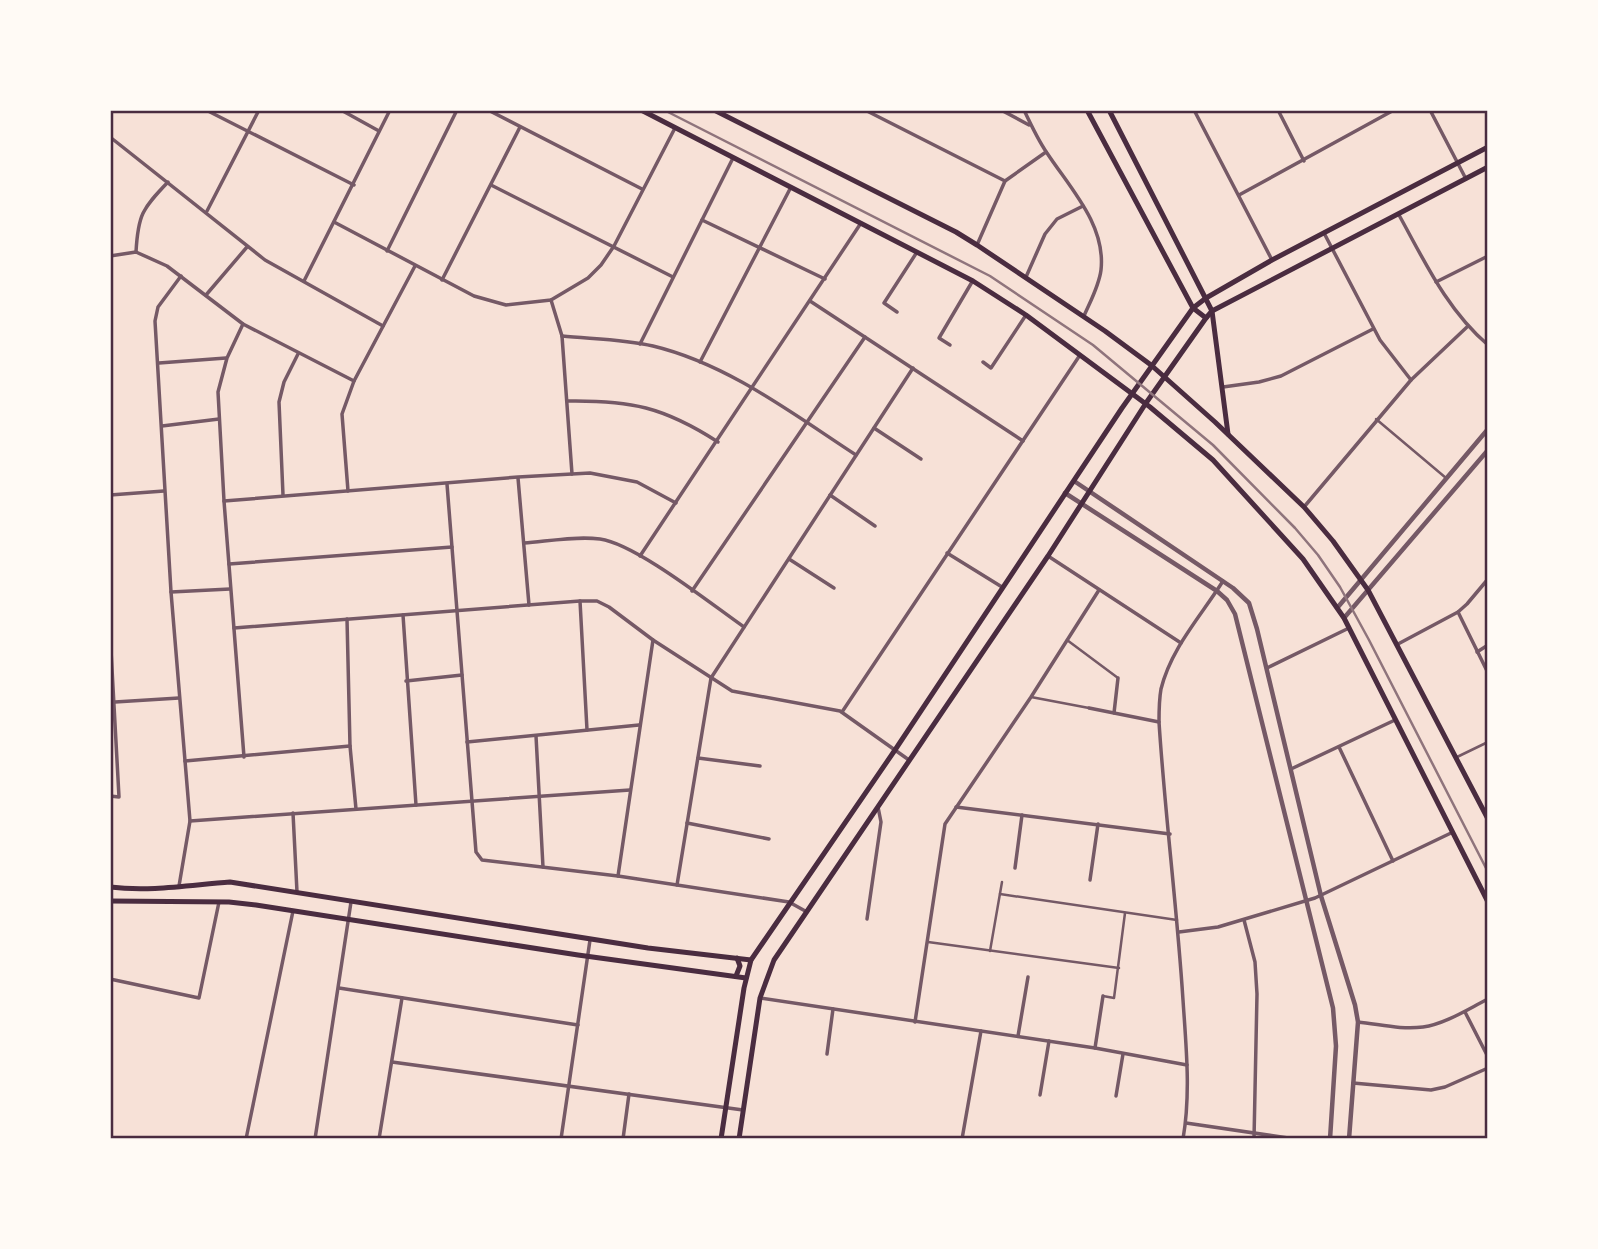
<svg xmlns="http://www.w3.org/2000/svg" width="1598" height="1249" font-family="Manrope,sans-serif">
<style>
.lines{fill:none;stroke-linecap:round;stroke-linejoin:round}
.pedestrian{stroke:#755966;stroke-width:2.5}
.minor{stroke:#755966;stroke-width:3.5}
.tertiary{stroke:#755966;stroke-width:4.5}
.secondary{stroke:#4a2c40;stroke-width:5}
.primary{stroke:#4a2c40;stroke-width:5}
.rail{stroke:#8f747c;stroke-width:2.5}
.neatline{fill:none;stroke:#4a2c40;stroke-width:2.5}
</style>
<rect width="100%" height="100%" fill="#f7e1d7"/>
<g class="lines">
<g class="pedestrian">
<polyline points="1376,419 1446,478"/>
<polyline points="1067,640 1118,678"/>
<polyline points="1031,697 1089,708"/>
<polyline points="1457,757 1488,742"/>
<polyline points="1000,894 1177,920"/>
<polyline points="928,942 1119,968"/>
<polyline points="990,951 1002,882"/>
<polyline points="1103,996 1114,998 1125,913"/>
</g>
<g class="minor">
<polyline points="206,110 354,185"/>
<polyline points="341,110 379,131"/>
<polyline points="488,110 642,189"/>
<polyline points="865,110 1005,181"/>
<polyline points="1001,110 1029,125"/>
<path d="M1024,110C1031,125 1038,140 1047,153C1070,188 1106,225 1101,270C1099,286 1090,302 1084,316"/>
<polyline points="1194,110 1272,260"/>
<polyline points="1278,110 1304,161"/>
<polyline points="1430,110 1466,179"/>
<polyline points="110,137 265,260 383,326"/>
<polyline points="491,185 673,277"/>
<polyline points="1239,195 1394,110"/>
<polyline points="207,211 259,110"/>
<path d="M1399,215C1425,262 1447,310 1488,345"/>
<polyline points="702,220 825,279"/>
<polyline points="334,222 474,296 506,305 551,300 588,278 601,265 614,246 675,128"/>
<polyline points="1324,233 1380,340 1411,380"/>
<polyline points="977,245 1005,181 1046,152"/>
<polyline points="387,251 457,110"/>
<path d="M136,252C138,215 142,209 168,182"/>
<polyline points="110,256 136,252 167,266 243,324 354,381"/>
<polyline points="1026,277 1045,234 1057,219 1083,206"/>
<polyline points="442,280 520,127"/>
<polyline points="304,281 390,110"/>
<polyline points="1436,282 1488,256"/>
<polyline points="206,295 247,247"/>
<polyline points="551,300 562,336 572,474"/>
<polyline points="810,301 1023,441"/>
<polyline points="897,312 884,303 917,252"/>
<polyline points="243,324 227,358 218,392 224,501 244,757"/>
<path d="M562,336C592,339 624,339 653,346C728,364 793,414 856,455"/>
<polyline points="640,344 733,158"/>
<polyline points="950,345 939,338 972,282"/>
<polyline points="700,362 791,187"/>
<polyline points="983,362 991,368 1026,315"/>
<polyline points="159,363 226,358"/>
<polyline points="1223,387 1259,382 1281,376 1373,329"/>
<path d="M567,401C630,400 664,407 718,442"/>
<polyline points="162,426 219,419"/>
<polyline points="874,428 921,459"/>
<polyline points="518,478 529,605"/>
<polyline points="447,484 476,852 482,860 618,876 789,902 807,912"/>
<polyline points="348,491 342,414 354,381 415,266"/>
<polyline points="110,495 164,491"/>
<polyline points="283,495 279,402 284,382 298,354"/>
<polyline points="830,495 875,526"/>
<polyline points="224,501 518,477 590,473 637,482 676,503"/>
<polyline points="1304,507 1411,380 1467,327"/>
<path d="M524,543C549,541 576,536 600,539C636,544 711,604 744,627"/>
<polyline points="947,553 1002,587"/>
<polyline points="640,556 861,223"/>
<polyline points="1048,556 1181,643"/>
<polyline points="789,559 834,588"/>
<polyline points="229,564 452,547"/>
<polyline points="692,591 865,337"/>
<polyline points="171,592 230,589"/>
<polyline points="580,601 587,730"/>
<polyline points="1458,612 1488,673"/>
<polyline points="403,615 416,805"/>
<polyline points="347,619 350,746 356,809"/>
<polyline points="234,628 580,601 597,601 609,607 653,640 732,691 840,711 909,760"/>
<polyline points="110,632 119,797 110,796"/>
<polyline points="1398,644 1458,612 1467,604 1488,579"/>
<polyline points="1477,652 1488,645"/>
<polyline points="1267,668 1349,628"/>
<polyline points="406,681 462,675"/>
<polyline points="115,702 179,698"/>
<polyline points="1089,708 1159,722"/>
<polyline points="842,712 1080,355"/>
<polyline points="1114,713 1118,678"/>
<polyline points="536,736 543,867"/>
<polyline points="467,742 639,725"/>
<polyline points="1339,747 1393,861"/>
<polyline points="698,758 760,766"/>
<polyline points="185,761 350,746"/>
<polyline points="1291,769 1395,720"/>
<polyline points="956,807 1170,834"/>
<polyline points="293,813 297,892"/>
<polyline points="190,821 630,790"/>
<polyline points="687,823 769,839"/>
<polyline points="1015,868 1022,815"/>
<polyline points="618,876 653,640"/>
<polyline points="1090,880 1098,824"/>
<polyline points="677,885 711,678 913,368"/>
<polyline points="179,886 190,821 171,592 155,321 158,307 181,276"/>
<polyline points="867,919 881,822 878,807"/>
<polyline points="1244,920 1255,962 1257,994 1254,1139"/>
<polyline points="1179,932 1218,927 1315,898 1451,833"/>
<polyline points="110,979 199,998 219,902"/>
<polyline points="339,988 578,1025"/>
<polyline points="760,998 1095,1048 1187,1065"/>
<polyline points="1465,1012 1488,1057"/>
<polyline points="915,1022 945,824 1031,697 1099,590"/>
<path d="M1358,1022C1379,1024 1401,1030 1423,1027C1445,1024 1468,1009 1488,999"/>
<polyline points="1018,1036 1028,977"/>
<polyline points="1095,1048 1103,996"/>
<polyline points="827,1054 833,1009"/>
<polyline points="392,1062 743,1110"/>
<polyline points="1353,1083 1431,1090 1445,1087 1488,1068"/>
<polyline points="1040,1095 1049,1041"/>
<polyline points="1116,1096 1123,1054"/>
<polyline points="1186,1123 1295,1139"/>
<polyline points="246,1139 293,911"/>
<polyline points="315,1139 351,902"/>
<polyline points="379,1139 402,998"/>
<polyline points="561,1139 590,940"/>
<polyline points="623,1139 629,1094"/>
<polyline points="962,1139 981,1031"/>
<path d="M1183,1139C1191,1093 1186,1046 1183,1000C1177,907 1165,815 1159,722C1159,711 1159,700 1161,689C1171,648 1201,616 1223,581"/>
</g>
<g class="tertiary">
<polyline points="1074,481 1233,588 1249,603 1257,629 1321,896 1355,1005 1358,1022 1349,1139"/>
<polyline points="1065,493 1217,591 1227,600 1235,614 1333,1008 1336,1046 1330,1139"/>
<polyline points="1338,607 1488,429"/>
<polyline points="1344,618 1488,450"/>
</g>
<g class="secondary">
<polyline points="1087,110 1193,308 1206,318"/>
<polyline points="1109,110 1212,311 1228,434"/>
<path d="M110,887C150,892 190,885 230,882L648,948L751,960"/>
<polyline points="110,901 229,902 256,905 578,955 746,978"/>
<polyline points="736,976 740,966 737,958"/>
<polyline points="721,1139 744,988 751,960 895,750 1122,408 1193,308 1206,298 1272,260 1488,147"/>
<polyline points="739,1139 760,998 774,960 1048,556 1146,403 1206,318 1212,311 1488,167"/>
</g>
<g class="primary">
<polyline points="641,110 973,281 1026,315 1150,407 1213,460 1303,559 1344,618 1488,902"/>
<polyline points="714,110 956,232 977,245 1105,331 1151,365 1215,422 1304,507 1333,541 1368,590 1488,819"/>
</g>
<polyline class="rail" points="664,110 990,276 1093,345 1213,445 1295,528 1318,555 1340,587 1369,640 1488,872"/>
</g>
<rect width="1598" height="1249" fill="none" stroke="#fffaf5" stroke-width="224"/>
<rect x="112" y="112" width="1374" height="1025" class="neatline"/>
</svg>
